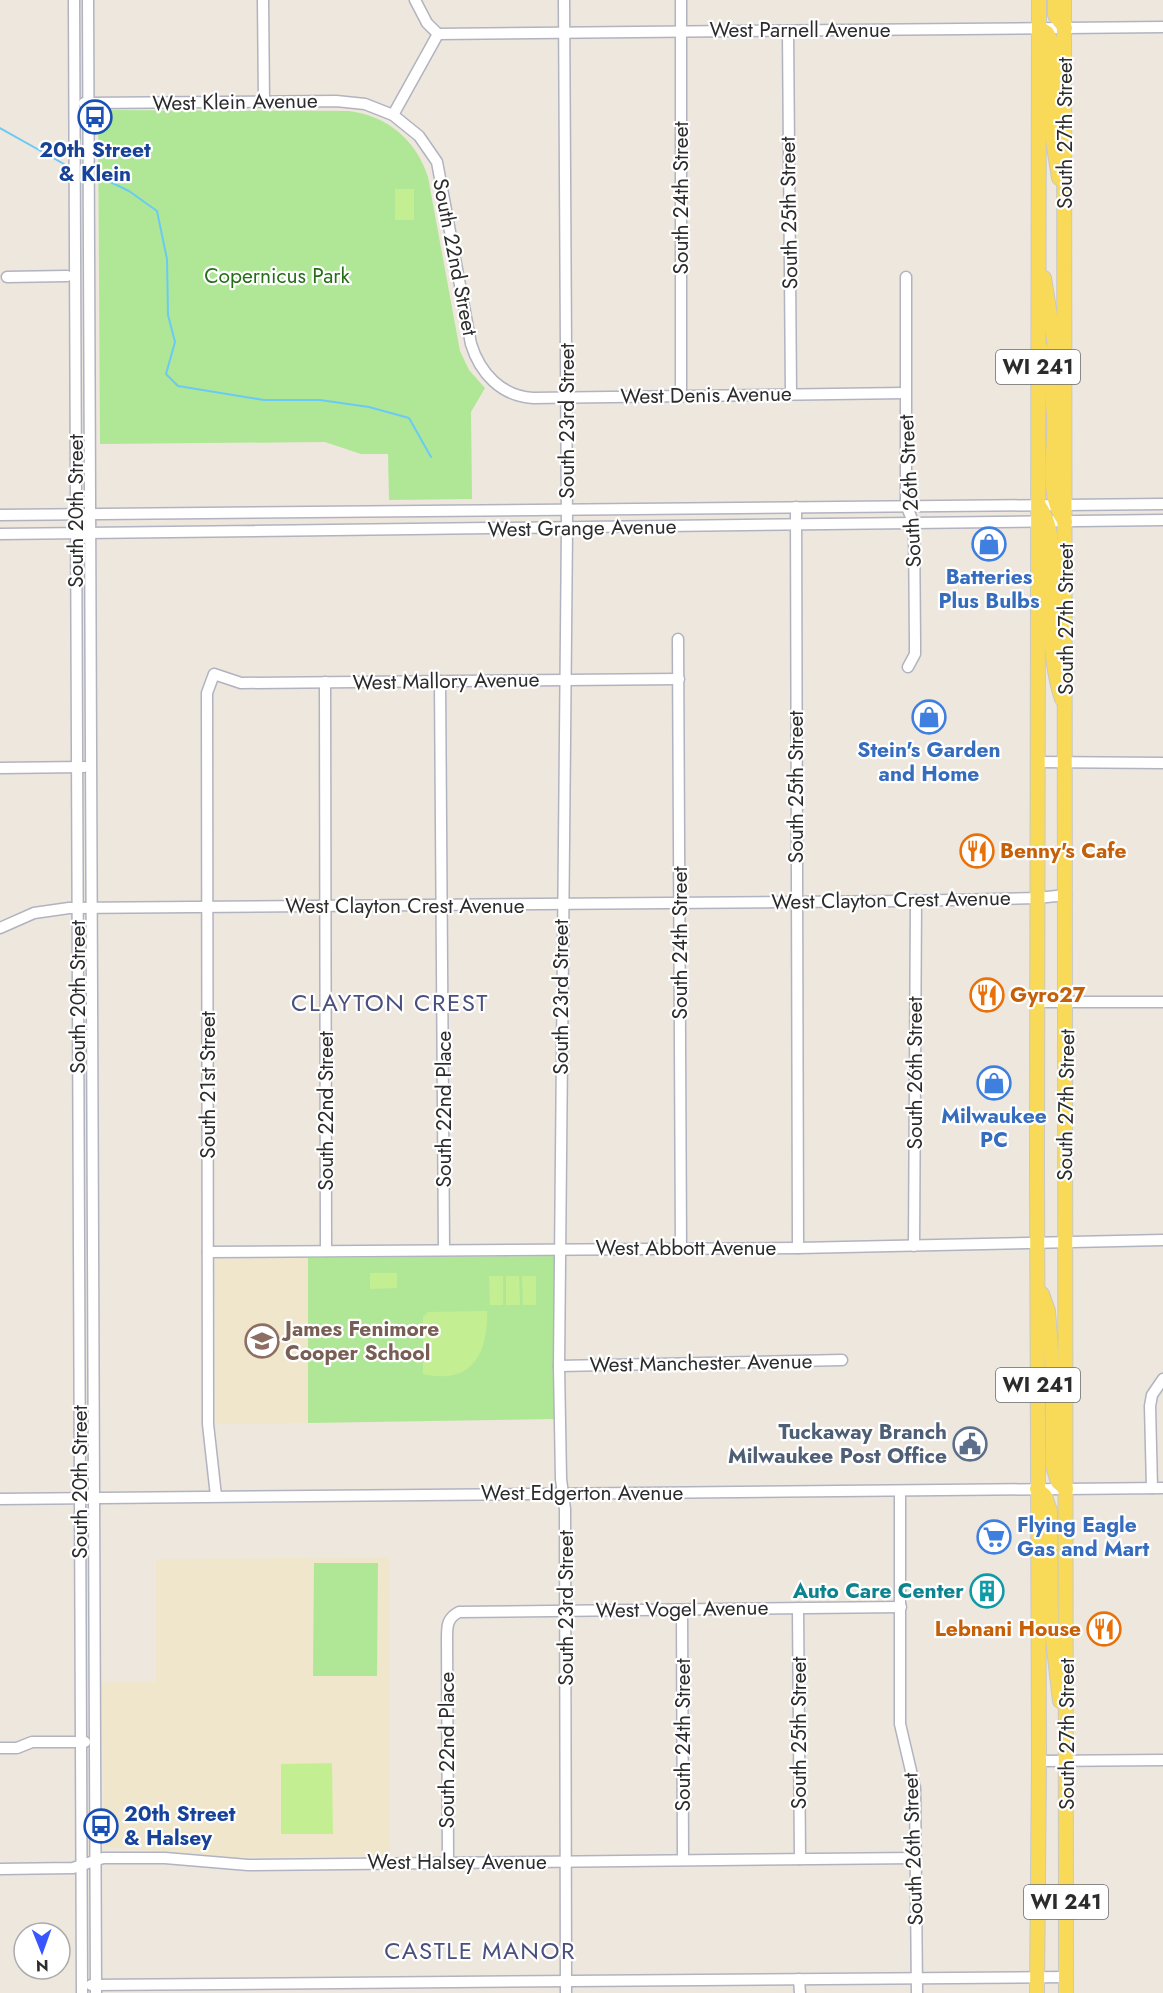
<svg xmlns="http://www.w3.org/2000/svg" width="1163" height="1993" font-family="Jost,sans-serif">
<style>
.education{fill:#f0e6cc}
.green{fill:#afe797}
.pitch{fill:#c3ef92}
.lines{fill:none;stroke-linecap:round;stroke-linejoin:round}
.stream{stroke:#6bcaf5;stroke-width:2}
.minor-casing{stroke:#b1b3c0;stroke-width:13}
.major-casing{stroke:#c8c8c8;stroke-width:16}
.minor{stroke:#fff;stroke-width:10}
.major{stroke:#f8da58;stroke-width:14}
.labels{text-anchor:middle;stroke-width:4.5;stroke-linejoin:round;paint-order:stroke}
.shield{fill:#fff;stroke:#6b6b6b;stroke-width:1.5}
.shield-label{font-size:20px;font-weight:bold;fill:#2c2c2c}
.street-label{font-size:21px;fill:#2c2c2c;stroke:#fff}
.transit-label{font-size:21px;font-weight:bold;fill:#164399;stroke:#fff}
.park-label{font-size:21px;fill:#256e17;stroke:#fff}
.shop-label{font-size:21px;font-weight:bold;fill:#366cbe;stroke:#fff}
.food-label{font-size:21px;font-weight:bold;fill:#c56008;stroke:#fff;text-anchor:start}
.education-label{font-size:21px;font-weight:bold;fill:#785e54;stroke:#fff;text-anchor:start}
.service-label{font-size:21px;font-weight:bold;fill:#4e5e75;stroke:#fff;text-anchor:end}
.culture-label{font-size:21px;font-weight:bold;fill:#0d838f;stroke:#fff;text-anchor:end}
.quarter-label{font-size:24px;letter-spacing:1.5px;fill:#49507f;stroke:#fff}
</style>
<rect width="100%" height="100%" fill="#eee7dd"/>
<g class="education">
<polygon points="308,1258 308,1423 216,1424 215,1259"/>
<polygon points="389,1557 390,1856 233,1857 105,1847 101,1682 156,1682 156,1559"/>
</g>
<g class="green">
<path d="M98,110L349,111C388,116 416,140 428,177L460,351L469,370L485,388L471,412L472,499L389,500L388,454H361L325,442L100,444Z"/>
<polygon points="555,1256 555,1419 308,1423 308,1258"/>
<polygon points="314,1563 378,1563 377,1676 313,1676"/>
</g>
<g class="pitch">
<rect x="395" y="189" width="19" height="31"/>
<polygon points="370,1273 397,1273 397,1288 370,1289"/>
<polygon points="489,1276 503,1276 503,1305 490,1305"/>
<polygon points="506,1276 519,1276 520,1305 506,1305"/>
<polygon points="522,1276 536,1276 536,1305 523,1305"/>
<path d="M487,1311C488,1354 472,1385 423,1374V1317L428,1312Z"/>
<polygon points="332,1763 333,1834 281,1834 281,1764"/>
</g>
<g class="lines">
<g class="stream">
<polyline points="0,128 64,164"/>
<polyline points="100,177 129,191 157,211 167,259 168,315 175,342 166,374 178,386 264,400 320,400 369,407 409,418 431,457"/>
</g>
<defs>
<g id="minor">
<polyline points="74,0 82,1993"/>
<polyline points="88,0 96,1993"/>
<polyline points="263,0 264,102"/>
<path d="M415,0L427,23L438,34L393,115L419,136L437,162L471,344C480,373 501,396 533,398L905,393"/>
<polyline points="564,0 567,528 559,1366 561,1479 565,1509 566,1993"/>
<polyline points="681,0 681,396"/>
<polyline points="788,31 791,394"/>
<polyline points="438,34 1163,27"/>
<polyline points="84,103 336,101 365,104 393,115"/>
<polyline points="7,277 67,276"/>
<polyline points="906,277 906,505 914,524 915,643 915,654 908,667"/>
<polyline points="796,507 798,1248"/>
<polyline points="0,515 1163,504"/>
<polyline points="0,534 1163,520"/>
<polyline points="678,639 681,1248"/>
<polyline points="440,681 444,1249"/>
<polyline points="325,682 326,1251"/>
<polyline points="1038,762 1163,763"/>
<polyline points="0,768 84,767"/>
<polyline points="0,928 34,913 69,908 905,901 1037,898 1066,895"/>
<polyline points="1038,1002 1163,1002"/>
<polyline points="914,1246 916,900"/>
<polyline points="208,1252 798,1248 1163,1240"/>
<polyline points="559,1366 842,1360"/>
<polyline points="1152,1488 1150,1406 1152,1395 1163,1379"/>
<polyline points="900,1491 900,1724 915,1788 917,1993"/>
<polyline points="216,1496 208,1424 207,693 214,674 241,683 679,679"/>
<polyline points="0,1499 1163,1488"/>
<polyline points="798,1608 800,1859"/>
<polyline points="682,1610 683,1860"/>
<polyline points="0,1748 17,1748 32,1742 85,1742"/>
<polyline points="1039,1761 1163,1760"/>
<path d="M448,1862L447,1638C447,1626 447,1618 459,1612L901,1607"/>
<polyline points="0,1869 73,1868 103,1858 165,1858 248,1865 916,1858"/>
<polyline points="799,1979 800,1993"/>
<polyline points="91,1985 1066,1977"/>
</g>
<g id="major">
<polyline points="1055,0 1055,15 1065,28"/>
<polyline points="1064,0 1066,1993"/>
<polyline points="1039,28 1047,33 1051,41 1051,128 1059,178"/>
<polyline points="1044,278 1056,352 1060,362 1066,368"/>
<path d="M1041,348C1049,370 1053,394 1054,417C1056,451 1044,493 1065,522"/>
<path d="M1039,506C1060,533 1049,591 1050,625C1052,650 1054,675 1062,699"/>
<polyline points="1042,1294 1048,1311 1053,1375 1053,1466 1058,1482 1066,1489"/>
<polyline points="1037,1489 1045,1496 1050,1511 1051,1622 1060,1701"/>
<polyline points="1037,1993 1039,1761 1037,1166 1039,0"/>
</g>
</defs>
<use href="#minor" class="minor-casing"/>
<use href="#major" class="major-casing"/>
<use href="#minor" class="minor"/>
<use href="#major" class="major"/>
</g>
<defs>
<symbol id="bus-ring" viewBox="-11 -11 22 22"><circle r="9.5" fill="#fff" stroke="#1a4fb4" stroke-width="1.5"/><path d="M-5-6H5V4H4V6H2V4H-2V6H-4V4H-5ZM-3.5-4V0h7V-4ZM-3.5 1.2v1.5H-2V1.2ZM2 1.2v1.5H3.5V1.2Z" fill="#1a4fb4"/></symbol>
<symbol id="shop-ring" viewBox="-11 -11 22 22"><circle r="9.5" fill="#fff" stroke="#3f7fe0" stroke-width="1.5"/><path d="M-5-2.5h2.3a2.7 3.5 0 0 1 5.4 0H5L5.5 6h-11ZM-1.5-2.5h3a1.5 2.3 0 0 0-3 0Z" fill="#3f7fe0"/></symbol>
<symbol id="restaurant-ring" viewBox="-11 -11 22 22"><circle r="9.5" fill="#fff" stroke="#e8710a" stroke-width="1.5"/><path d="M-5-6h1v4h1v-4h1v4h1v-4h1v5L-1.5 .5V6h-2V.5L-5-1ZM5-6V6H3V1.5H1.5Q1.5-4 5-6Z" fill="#e8710a"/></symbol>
<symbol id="school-ring" viewBox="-11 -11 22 22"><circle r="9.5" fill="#fff" stroke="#8d6e63" stroke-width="1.5"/><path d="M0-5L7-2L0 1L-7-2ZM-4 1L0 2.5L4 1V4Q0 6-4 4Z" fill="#8d6e63"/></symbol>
<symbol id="civic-ring" viewBox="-11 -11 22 22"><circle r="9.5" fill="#fff" stroke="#5c6f8a" stroke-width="1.5"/><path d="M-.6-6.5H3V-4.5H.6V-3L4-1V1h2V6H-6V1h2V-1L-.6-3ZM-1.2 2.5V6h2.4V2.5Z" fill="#5c6f8a"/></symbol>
<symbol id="supermarket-ring" viewBox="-11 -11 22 22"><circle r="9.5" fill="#fff" stroke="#3f7fe0" stroke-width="1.5"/><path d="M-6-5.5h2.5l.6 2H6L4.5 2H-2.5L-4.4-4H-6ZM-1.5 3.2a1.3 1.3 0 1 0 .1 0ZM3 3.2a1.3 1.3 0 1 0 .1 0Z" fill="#3f7fe0"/></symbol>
<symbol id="building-ring" viewBox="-11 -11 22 22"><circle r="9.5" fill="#fff" stroke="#0f9aa8" stroke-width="1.5"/><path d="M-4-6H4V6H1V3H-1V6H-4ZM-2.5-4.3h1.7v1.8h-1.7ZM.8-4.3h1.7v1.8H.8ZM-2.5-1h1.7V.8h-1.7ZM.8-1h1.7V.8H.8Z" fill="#0f9aa8"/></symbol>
</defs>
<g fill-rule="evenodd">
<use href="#bus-ring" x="76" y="98" width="38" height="38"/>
<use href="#shop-ring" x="970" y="525" width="38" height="38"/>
<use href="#shop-ring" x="910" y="698" width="38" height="38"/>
<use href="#restaurant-ring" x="958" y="832" width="38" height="38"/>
<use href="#restaurant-ring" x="968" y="976" width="38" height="38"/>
<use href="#shop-ring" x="975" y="1064" width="38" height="38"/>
<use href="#school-ring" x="243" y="1322" width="38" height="38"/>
<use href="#civic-ring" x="951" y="1425" width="38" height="38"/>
<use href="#supermarket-ring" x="975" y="1518" width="38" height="38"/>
<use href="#building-ring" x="968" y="1572" width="38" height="38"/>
<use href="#restaurant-ring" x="1085" y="1610" width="38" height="38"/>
<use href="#bus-ring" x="82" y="1807" width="38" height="38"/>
</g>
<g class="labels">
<g class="shield">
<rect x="996" y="350" width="84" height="34" rx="4.5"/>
<rect x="996" y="1368" width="84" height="34" rx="4.5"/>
<rect x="1024" y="1885" width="84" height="34" rx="4.5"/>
</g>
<g class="shield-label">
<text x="1038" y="374">WI 241</text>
<text x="1038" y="1392">WI 241</text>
<text x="1066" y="1909">WI 241</text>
</g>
<g class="street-label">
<text x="800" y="37">West Parnell Avenue</text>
<text transform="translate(235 102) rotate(-1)" y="7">West Klein Avenue</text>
<text transform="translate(1065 133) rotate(-90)" y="7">South 27th Street</text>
<text transform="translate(681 198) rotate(-90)" y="7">South 24th Street</text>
<text transform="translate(789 213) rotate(-91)" y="7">South 25th Street</text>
<text transform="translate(455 257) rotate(79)" y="7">South 22nd Street</text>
<text transform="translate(706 395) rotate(-1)" y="7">West Denis Avenue</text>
<text transform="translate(567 421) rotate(-90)" y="7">South 23rd Street</text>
<text transform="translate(910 491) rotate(-93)" y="7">South 26th Street</text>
<text transform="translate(76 511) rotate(-90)" y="7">South 20th Street</text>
<text transform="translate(582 528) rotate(-1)" y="7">West Grange Avenue</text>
<text transform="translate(1066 619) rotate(-90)" y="7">South 27th Street</text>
<text transform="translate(446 681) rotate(-1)" y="7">West Mallory Avenue</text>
<text transform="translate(796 787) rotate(-90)" y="7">South 25th Street</text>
<text transform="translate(891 900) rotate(-1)" y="7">West Clayton Crest Avenue</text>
<text x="405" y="913">West Clayton Crest Avenue</text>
<text transform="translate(680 943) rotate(-90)" y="7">South 24th Street</text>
<text transform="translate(78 997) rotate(-90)" y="7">South 20th Street</text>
<text transform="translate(561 997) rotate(-90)" y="7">South 23rd Street</text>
<text transform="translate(915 1073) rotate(-90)" y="7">South 26th Street</text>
<text transform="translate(208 1085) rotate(-90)" y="7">South 21st Street</text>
<text transform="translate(1066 1105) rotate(-89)" y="7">South 27th Street</text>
<text transform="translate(444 1109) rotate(-90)" y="7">South 22nd Place</text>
<text transform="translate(326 1111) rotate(-90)" y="7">South 22nd Street</text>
<text x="686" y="1255">West Abbott Avenue</text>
<text transform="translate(701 1363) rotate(-1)" y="7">West Manchester Avenue</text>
<text transform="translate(80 1482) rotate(-90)" y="7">South 20th Street</text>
<text x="582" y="1500">West Edgerton Avenue</text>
<text transform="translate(566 1608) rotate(-90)" y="7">South 23rd Street</text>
<text transform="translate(682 1609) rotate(-1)" y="7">West Vogel Avenue</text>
<text transform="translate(799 1733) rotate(-90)" y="7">South 25th Street</text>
<text transform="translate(1067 1734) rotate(-90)" y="7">South 27th Street</text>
<text transform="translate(683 1735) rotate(-90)" y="7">South 24th Street</text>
<text transform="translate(447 1750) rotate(-90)" y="7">South 22nd Place</text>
<text transform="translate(913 1849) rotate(-92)" y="7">South 26th Street</text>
<text x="457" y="1869">West Halsey Avenue</text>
</g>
<g class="transit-label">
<text x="95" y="157">20th Street<tspan x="95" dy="24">&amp; Klein</tspan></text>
<text x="124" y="1821" text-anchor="start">20th Street<tspan x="124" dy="24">&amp; Halsey</tspan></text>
</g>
<g class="park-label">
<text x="277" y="283">Copernicus Park</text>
</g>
<g class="shop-label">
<text x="989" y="584">Batteries<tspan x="989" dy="24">Plus Bulbs</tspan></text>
<text x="929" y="757">Stein's Garden<tspan x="929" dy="24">and Home</tspan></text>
<text x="994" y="1123">Milwaukee<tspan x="994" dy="24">PC</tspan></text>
<text x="1017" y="1532" text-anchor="start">Flying Eagle<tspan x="1017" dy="24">Gas and Mart</tspan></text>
</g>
<g class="food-label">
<text x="1000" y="858">Benny's Cafe</text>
<text x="1010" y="1002">Gyro27</text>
<text x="1081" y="1636" text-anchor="end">Lebnani House</text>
</g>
<g class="education-label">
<text x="285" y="1336">James Fenimore<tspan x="285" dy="24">Cooper School</tspan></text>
</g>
<g class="service-label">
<text x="947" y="1439">Tuckaway Branch<tspan x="947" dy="24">Milwaukee Post Office</tspan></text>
</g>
<g class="culture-label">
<text x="964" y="1598">Auto Care Center</text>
</g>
<g class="quarter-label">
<text x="390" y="1011">CLAYTON CREST</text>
<text x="480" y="1959">CASTLE MANOR</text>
</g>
</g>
<g transform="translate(42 1951) rotate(179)"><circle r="28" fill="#ffffff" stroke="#ababab" stroke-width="1.5"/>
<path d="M0-4.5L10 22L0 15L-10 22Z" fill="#3955ff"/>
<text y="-9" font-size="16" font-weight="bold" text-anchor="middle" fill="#2c2c2c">N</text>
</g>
</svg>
